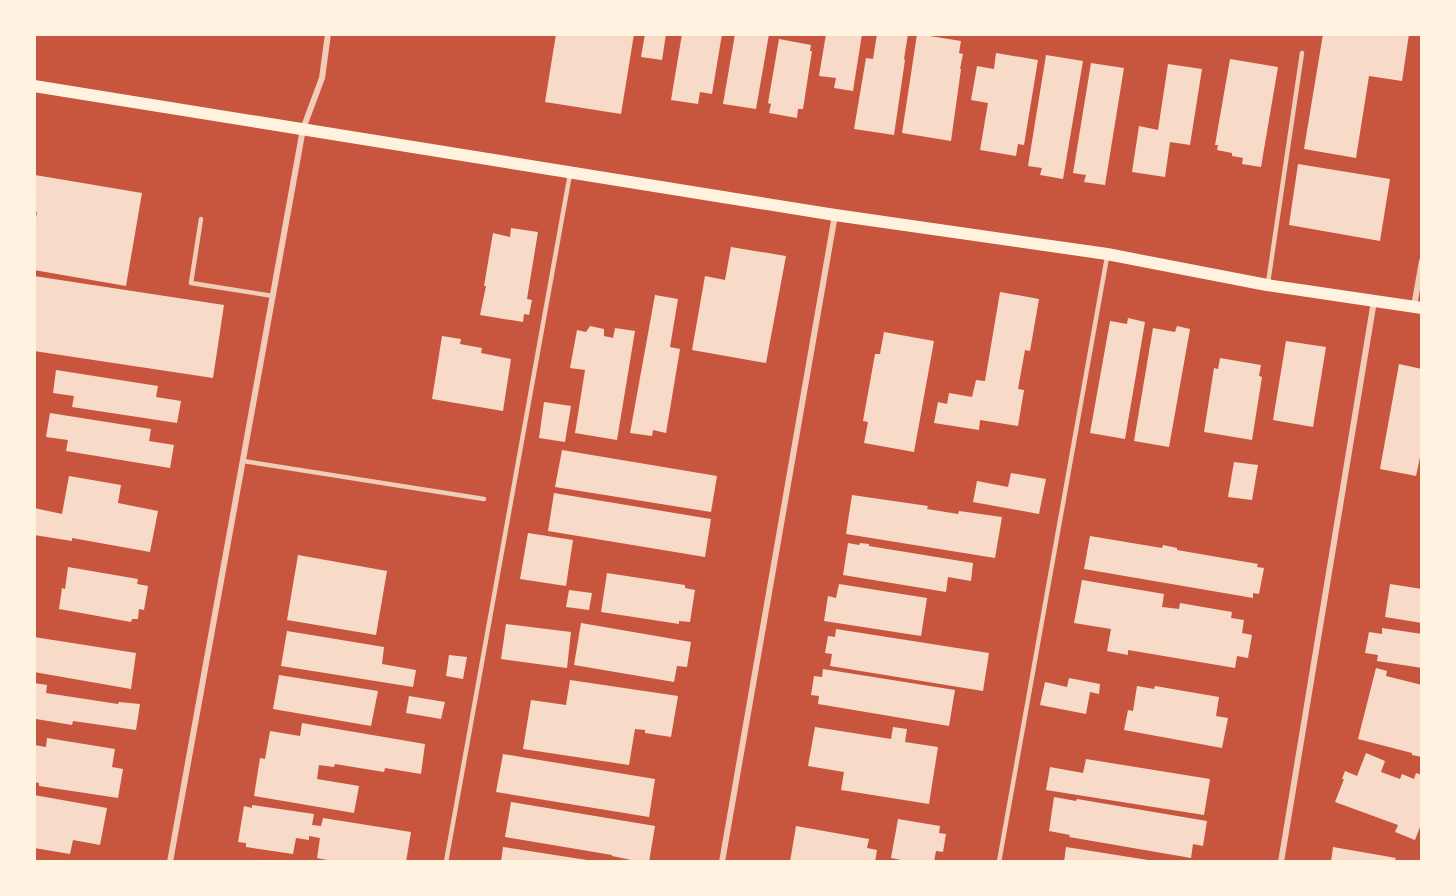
<svg xmlns="http://www.w3.org/2000/svg" width="1456" height="896" font-family="Jost,sans-serif">
<style>
.building{fill:#f7dbc8}
.lines{fill:none;stroke-linecap:round;stroke-linejoin:round}
.service{stroke:#f1ccb7;stroke-width:4.5}
.minor{stroke:#f1ccb7;stroke-width:6}
.secondary{stroke:#fff3e0;stroke-width:12}
</style>
<rect width="100%" height="100%" fill="#c8553d"/>
<g class="building">
<polygon points="556,34 634,34 621,114 545,102"/>
<polygon points="645,34 666,34 662,60 641,57"/>
<polygon points="682,34 722,34 712,94 700,92 698,104 671,100"/>
<polygon points="735,34 769,34 756,109 723,104"/>
<polygon points="826,34 862,34 853,91 834,88 836,78 819,76"/>
<polygon points="877,34 908,34 904,59 905,60 894,135 854,129 866,58 873,59"/>
<polygon points="917,34 961,41 959,53 963,54 960,69 961,69 951,141 902,133"/>
<polygon points="1323,34 1409,34 1402,81 1369,76 1356,158 1304,149"/>
<polygon points="779,39 811,45 810,51 812,51 803,109 798,109 797,118 769,113 771,104 768,103"/>
<polygon points="996,53 1038,60 1024,145 1018,144 1016,156 980,150 988,103 971,100 977,66 994,69"/>
<polygon points="1046,55 1083,61 1063,179 1040,175 1042,168 1028,166"/>
<polygon points="1230,59 1278,67 1261,167 1242,164 1243,158 1232,156 1232,153 1217,150 1218,145 1215,145"/>
<polygon points="1091,63 1124,68 1105,185 1084,182 1086,175 1073,173"/>
<polygon points="1168,64 1202,69 1190,145 1170,142 1165,177 1132,172 1139,126 1158,130"/>
<polygon points="1298,164 1390,179 1380,241 1289,225"/>
<polygon points="35,175 142,193 126,286 34,270 34,229 37,212 34,212"/>
<polygon points="511,228 538,232 527,299 532,300 529,315 524,314 523,322 480,315 486,286 484,286 493,233 510,237"/>
<polygon points="731,247 786,256 766,363 692,350 705,276 725,280"/>
<polygon points="34,276 224,305 213,378 34,351"/>
<polygon points="1000,292 1039,299 1030,351 1025,350 1018,389 1024,390 1018,426 980,420 979,430 934,423 938,402 947,404 949,393 972,397 976,380 985,381"/>
<polygon points="655,295 678,299 670,347 680,349 666,433 653,430 652,436 630,433"/>
<polygon points="1128,318 1145,322 1125,439 1090,433 1110,321 1127,324"/>
<polygon points="590,326 604,329 604,336 613,338 615,328 635,331 617,440 575,433 585,370 570,368 577,330 586,332"/>
<polygon points="1177,326 1190,329 1169,447 1134,441 1153,328 1175,332"/>
<polygon points="884,332 934,341 914,452 864,443 868,422 863,421 875,354 880,354"/>
<polygon points="442,336 461,339 460,344 482,348 481,353 511,359 503,411 432,399"/>
<polygon points="1286,341 1326,347 1313,427 1273,420"/>
<polygon points="1220,358 1261,365 1259,376 1262,377 1252,440 1204,432 1214,368 1218,369"/>
<polygon points="1399,364 1422,369 1422,448 1416,476 1380,469"/>
<polygon points="56,370 158,386 156,397 181,401 177,423 72,407 74,396 53,393"/>
<polygon points="544,402 571,406 565,442 539,438"/>
<polygon points="50,413 151,429 149,441 174,445 170,468 66,451 68,440 46,437"/>
<polygon points="562,450 717,476 711,512 555,487"/>
<polygon points="1234,462 1258,465 1252,500 1228,497"/>
<polygon points="1011,473 1046,479 1039,514 973,502 977,481 1008,487"/>
<polygon points="69,476 121,485 118,503 158,511 150,552 72,538 72,541 34,535 34,508 62,514"/>
<polygon points="554,493 711,519 705,557 548,531"/>
<polygon points="852,495 928,506 927,509 958,514 959,511 1002,517 995,558 846,534"/>
<polygon points="528,533 573,540 566,586 520,579"/>
<polygon points="1090,536 1162,548 1163,545 1177,548 1177,550 1258,564 1257,567 1264,568 1259,594 1253,593 1253,598 1084,569"/>
<polygon points="848,543 859,545 860,543 869,544 869,546 973,563 971,581 948,577 946,592 843,575"/>
<polygon points="298,555 387,571 376,635 287,620"/>
<polygon points="68,567 138,579 137,584 148,586 144,610 139,609 138,619 132,619 131,622 59,609 62,588 65,589"/>
<polygon points="607,573 685,585 685,588 695,590 690,622 679,621 679,624 601,612"/>
<polygon points="1082,580 1164,594 1162,607 1179,609 1180,603 1232,612 1231,618 1244,620 1242,633 1252,635 1248,658 1237,656 1235,668 1128,650 1128,655 1107,651 1111,629 1074,623"/>
<polygon points="839,584 927,598 921,636 824,621 828,596 836,598"/>
<polygon points="1390,584 1422,589 1422,623 1385,617"/>
<polygon points="569,590 592,593 589,610 566,607"/>
<polygon points="581,623 691,642 687,667 677,666 674,682 574,665"/>
<polygon points="506,624 571,632 567,668 501,659"/>
<polygon points="1382,628 1422,634 1422,668 1377,661 1378,655 1365,653 1369,632 1382,634"/>
<polygon points="836,629 989,653 983,691 830,666 832,654 825,653 828,636 835,637"/>
<polygon points="287,631 384,647 382,664 416,670 413,687 281,666"/>
<polygon points="34,637 136,653 131,689 34,672"/>
<polygon points="449,655 467,657 463,679 446,676"/>
<polygon points="1376,668 1387,671 1386,676 1422,685 1422,757 1412,755 1412,753 1358,739"/>
<polygon points="823,669 955,690 949,726 818,704 819,696 811,695 814,676 822,677"/>
<polygon points="279,675 378,691 371,726 273,709"/>
<polygon points="1069,678 1100,684 1099,694 1090,692 1086,714 1040,705 1045,682 1067,687"/>
<polygon points="570,680 678,696 671,737 645,733 645,730 635,729 629,765 523,749 531,700 566,705"/>
<polygon points="34,683 47,685 46,693 118,704 119,702 140,704 136,730 73,721 72,725 36,719 34,717"/>
<polygon points="1137,686 1154,689 1155,686 1219,697 1216,716 1228,718 1222,748 1124,730 1128,710 1133,711"/>
<polygon points="409,696 445,702 441,719 406,713"/>
<polygon points="302,723 425,744 421,774 385,768 384,772 335,764 334,767 319,765 317,779 359,786 354,813 254,796 260,758 265,759 270,731 300,736"/>
<polygon points="815,727 891,739 893,727 907,729 905,742 938,747 929,804 841,790 844,772 808,766"/>
<polygon points="47,738 115,749 112,767 123,769 118,798 39,786 39,783 34,782 34,745 46,747"/>
<polygon points="1366,753 1385,761 1381,772 1400,779 1402,774 1414,779 1416,773 1422,775 1422,822 1415,840 1395,832 1398,825 1335,802 1344,779 1342,779 1345,771 1357,776"/>
<polygon points="503,754 655,779 649,817 496,792"/>
<polygon points="1086,759 1210,779 1204,815 1046,790 1050,767 1083,773"/>
<polygon points="34,795 107,808 100,845 73,840 70,854 34,848"/>
<polygon points="1054,797 1076,801 1077,799 1207,821 1203,846 1193,844 1191,858 1069,837 1070,835 1049,831"/>
<polygon points="511,802 655,826 649,862 641,862 612,856 612,855 505,837"/>
<polygon points="252,805 314,814 312,825 321,826 323,818 411,832 406,862 337,862 317,858 320,838 309,836 309,840 296,838 293,854 246,847 246,843 238,842 244,806 252,808"/>
<polygon points="898,819 940,826 939,833 946,834 943,852 936,851 934,862 912,862 891,858"/>
<polygon points="796,826 869,839 867,848 877,850 875,862 790,862"/>
<polygon points="503,847 587,860 587,862 501,862"/>
<polygon points="1066,847 1148,860 1148,862 1064,862"/>
<polygon points="1333,847 1396,858 1394,862 1331,862"/>
</g>
<g class="lines">
<g class="service">
<polyline points="201,219 191,283 273,296"/>
<polyline points="1268,283 1302,53"/>
<polyline points="243,461 484,499"/>
<polyline points="446,862 570,174"/>
<polyline points="999,862 1107,257"/>
</g>
<g class="minor">
<polyline points="1414,306 1422,261"/>
<polyline points="170,862 303,129 322,78 328,34"/>
<polyline points="722,862 835,215"/>
<polyline points="1281,862 1374,301"/>
</g>
<polyline class="secondary" points="34,86 835,215 1107,254 1267,285 1422,308"/>
</g>
<rect width="1456" height="896" fill="none" stroke="#fff3e0" stroke-width="72"/>
</svg>
